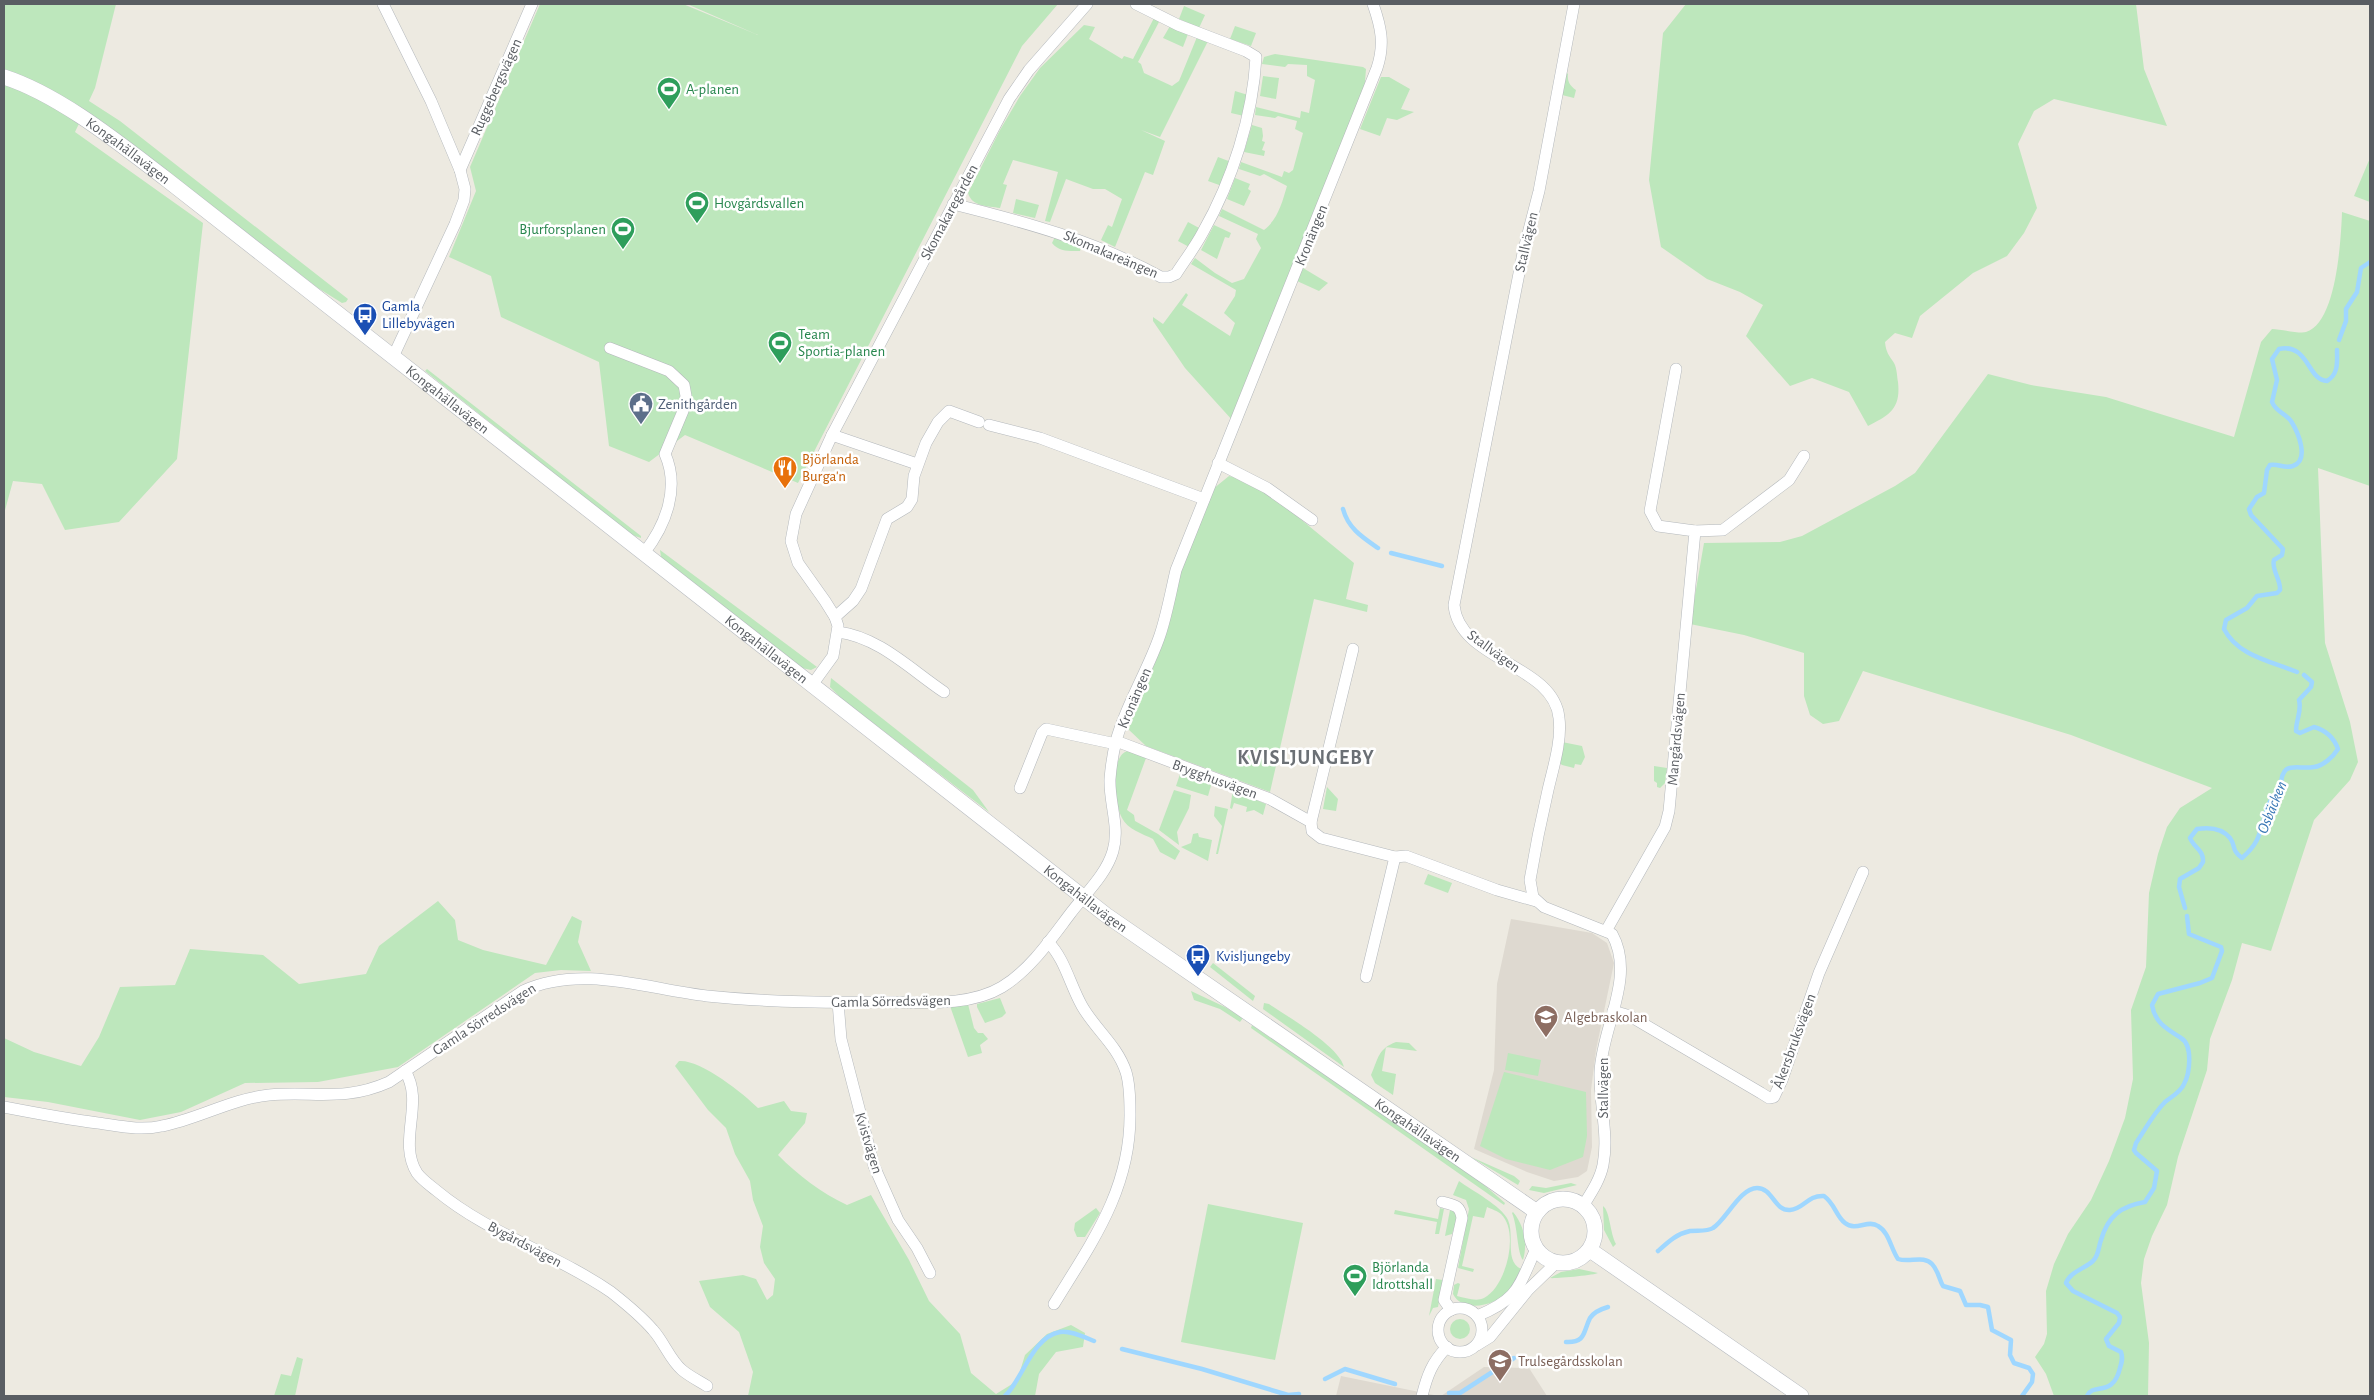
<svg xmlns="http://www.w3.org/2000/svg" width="2374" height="1400" font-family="'Alegreya Sans',sans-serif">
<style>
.education{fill:#ded9d0}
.green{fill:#bde7bc}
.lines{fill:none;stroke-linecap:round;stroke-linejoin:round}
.stream{stroke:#9fd7ff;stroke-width:4.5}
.street-casing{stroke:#b4b8bc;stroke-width:12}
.secondary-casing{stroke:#b5b9bf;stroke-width:16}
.street{stroke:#fff;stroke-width:11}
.secondary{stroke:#fff;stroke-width:15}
.labels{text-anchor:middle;stroke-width:5;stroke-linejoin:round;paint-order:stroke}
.street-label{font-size:15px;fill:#5a5e63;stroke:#fff}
.leisure-label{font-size:15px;fill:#27864d;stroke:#fff;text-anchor:start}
.transit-label{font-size:15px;fill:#164399;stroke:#fff;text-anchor:start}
.service-label{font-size:15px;fill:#4e5e75;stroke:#fff;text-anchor:start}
.food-label{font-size:15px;fill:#c56008;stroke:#fff;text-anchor:start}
.education-label{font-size:15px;fill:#785e54;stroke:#fff;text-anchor:start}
.water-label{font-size:16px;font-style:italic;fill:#3978b6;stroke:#fff}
.district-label{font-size:20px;font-weight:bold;letter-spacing:1px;fill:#6b7075;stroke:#fff}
</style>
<rect width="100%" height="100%" fill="#edeae1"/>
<g class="education">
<polygon points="1511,919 1592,933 1607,943 1614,963 1596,1050 1591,1090 1592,1147 1587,1171 1578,1177 1554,1181 1527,1172 1474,1149 1494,1070 1497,984"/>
<polygon points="1484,1367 1529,1368 1547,1396 1441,1396"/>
<polygon points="1341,1376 1439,1396 1336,1396"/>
</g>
<g class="green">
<polygon points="4,4 116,4 95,88 89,101 120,121 348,299 346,302 342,303 318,288 156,162 85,111 75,132 203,223 177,459 119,522 65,530 42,484 13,481 4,514"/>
<polygon points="540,4 683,4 758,35 687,4 1058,4 1022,46 798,483 685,435 649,462 609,446 599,362 501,317 491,276 449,257 476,191 470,167"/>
<path d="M1686,4H2136L2144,69L2167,126L2054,99L2034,111L2018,144L2037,208L2024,233L2007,256L1973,273L1920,316L1912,338L1895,333L1885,342C1886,353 1889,355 1894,363C1897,368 1897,377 1898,382C1901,409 1889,415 1868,426L1849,392L1812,378L1790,386L1746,336L1763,305L1740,292L1707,279L1661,247L1649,180L1663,33Z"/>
<polygon points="1184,6 1205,15 1199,28 1179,19"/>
<path d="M1154,18L1159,22L1138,62L1141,64L1144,73L1172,86L1179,81L1197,37L1208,41L1160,137L1141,130L1165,141L1153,175L1145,172L1115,247L1101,240L1108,225L1112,227L1122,199L1105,189H1093L1066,179L1050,222L1045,221L1058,172L1013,160L1003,184L1007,185L1000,208C988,206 972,207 968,193L1000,130L1020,96L1040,68L1084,25L1095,27L1089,39L1122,59L1124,56L1133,59Z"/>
<polygon points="1170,26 1188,34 1183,47 1163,38"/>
<polygon points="1235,26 1256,33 1251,46 1230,39"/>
<path d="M1275,54L1363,67L1366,69L1364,94L1233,421L1185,368L1153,321V317L1163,324L1186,293L1188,295L1182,305L1230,336L1235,323L1224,313L1235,296L1236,290L1191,264L1195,258L1215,273L1232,283L1244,279L1261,248L1256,239L1258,234L1219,216L1222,209L1264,230C1278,219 1282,203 1287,186L1264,174L1260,176L1239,169L1241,162L1282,177L1284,171L1289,173L1293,170L1303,133L1295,129L1297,121L1278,116L1275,118L1255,115L1256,107L1300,118L1301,111L1309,113L1315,80L1307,76V65L1288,64L1285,67L1262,64L1264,57Z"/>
<path d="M1566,72L1568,74C1567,81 1570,86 1576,90L1574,98L1562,95Z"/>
<polygon points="1263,76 1279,78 1276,99 1260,96"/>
<polygon points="1381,77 1389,77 1410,89 1401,109 1414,112 1397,120 1387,118 1380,136 1360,129"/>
<polygon points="1235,91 1248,95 1244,116 1231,113"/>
<polygon points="1252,125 1262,128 1263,136 1262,141 1265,142 1262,150 1265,151 1264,156 1244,152"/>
<polygon points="1218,157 1231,162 1222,186 1208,181"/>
<polygon points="2370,158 2370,202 2354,196"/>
<polygon points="1235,178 1250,184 1248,189 1251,191 1244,206 1227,199"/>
<polygon points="1016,199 1039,205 1035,218 1013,213"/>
<path d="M2342,212L2370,221V486L2318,468L2325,643L2350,722L2358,762L2350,780L2314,820L2271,951L2242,943L2232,980L2210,1039L2207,1070L2178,1157L2167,1205L2152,1236L2144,1259L2141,1283L2149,1343L2148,1396H2054L2046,1374L2035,1357L2044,1344L2047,1334L2046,1291L2054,1264L2068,1234L2091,1200L2109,1161L2125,1118L2133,1079L2131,1010L2146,967L2149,893L2158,854L2167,827L2180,808L2212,788L2071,735L1863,671L1839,721L1823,724L1810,715L1804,696V653L1744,635L1690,624L1704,543L1780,542L1802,536L1895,486L1915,473L1988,374L2031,385L2106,397L2234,437L2261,342L2272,329C2280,329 2300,334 2306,332C2337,323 2341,238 2342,212Z"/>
<polygon points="1188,222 1201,229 1191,248 1178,241"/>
<polygon points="1214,225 1231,233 1229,238 1225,237 1217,259 1201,250"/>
<path d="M1056,235L1082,245L1080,251C1069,251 1059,252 1052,243Z"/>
<polygon points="1303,268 1328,283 1319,291 1297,281"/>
<polygon points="427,369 641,536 641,538 632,535 425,371"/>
<polygon points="1229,476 1249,481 1287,508 1354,563 1346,599 1368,605 1367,612 1314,599 1270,792 1146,746 1128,729 1180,571 1213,489"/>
<polygon points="660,550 817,667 811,670 802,668 666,561 661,557"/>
<polygon points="831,678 973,790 989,812 842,699 830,687"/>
<polygon points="1562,742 1582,746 1585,757 1581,765 1575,764 1574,768 1562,765 1558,761"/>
<path d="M1128,751L1146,758L1127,810L1134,815L1135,821L1158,834L1180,851L1175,860L1160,852L1153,839C1143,834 1127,829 1122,818C1115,805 1109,755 1128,751Z"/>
<polygon points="1654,766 1667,768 1665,783 1660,788 1657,787 1657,783 1654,781"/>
<polygon points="1181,771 1212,782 1208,796 1176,786"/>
<polygon points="1327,787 1338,799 1336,811 1323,809"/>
<polygon points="1174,790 1191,795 1189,808 1177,832 1179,845 1159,830"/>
<polygon points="1233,790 1266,804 1263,815 1254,810 1246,812 1247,807 1234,803 1232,809 1230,808"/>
<polygon points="1215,806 1228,809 1218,854 1216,854 1222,826 1214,816"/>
<polygon points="1198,833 1199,837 1212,840 1208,861 1181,847 1191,843 1193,834"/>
<polygon points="1428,874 1452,883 1448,893 1424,884"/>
<polygon points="438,901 455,920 458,940 483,950 546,965 572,916 582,921 578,942 591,971 561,970 535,973 398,1067 318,1082 245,1083 181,1112 140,1120 48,1102 4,1097 4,1038 34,1052 81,1066 99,1037 120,987 175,985 190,949 263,955 299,984 366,974 379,946"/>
<polygon points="1213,963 1255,996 1253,1001 1210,967"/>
<polygon points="1191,991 1225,1007 1243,1018 1240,1022 1220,1009 1194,1000"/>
<polygon points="1000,998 1006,1013 1002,1017 985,1023 977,1007 977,1004"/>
<path d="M1264,1003L1269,1004C1288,1017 1339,1046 1344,1067L1263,1009Z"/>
<polygon points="968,1004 974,1028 978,1033 983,1033 988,1039 980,1045 982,1053 968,1057 950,1006"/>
<polygon points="1252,1025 1476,1178 1505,1203 1504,1205 1251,1028"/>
<path d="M1396,1042L1409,1043L1417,1051L1386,1047L1382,1071L1396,1074L1393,1095L1375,1083L1371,1075C1379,1057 1378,1049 1396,1042Z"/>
<polygon points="1508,1053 1541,1060 1538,1076 1505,1070"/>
<path d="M679,1061C700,1059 743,1093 758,1108L784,1101L791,1111L807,1113L805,1123L778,1155C799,1176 820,1192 847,1205L871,1195L909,1260L929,1301L960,1334L971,1373L996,1394L1017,1381L1025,1355L1047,1334L1071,1325L1085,1333L1083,1347L1056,1352L1039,1374L1035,1396H748L753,1372L739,1332L710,1307L699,1281L743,1275L756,1279L767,1300L773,1295L775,1279L764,1263L760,1247L763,1226L753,1200L750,1181L735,1154L726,1128L708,1110L675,1066Z"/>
<polygon points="1504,1072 1586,1092 1587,1136 1583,1157 1550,1170 1506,1159 1480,1146"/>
<polygon points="1471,1157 1514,1176 1520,1181 1518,1185"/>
<path d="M1459,1181C1471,1190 1502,1206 1508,1220C1515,1236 1504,1261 1521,1269C1518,1276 1515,1286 1510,1291C1497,1304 1464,1315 1453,1294L1454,1285L1458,1283L1460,1284L1457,1296C1466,1298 1476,1302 1484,1298C1506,1287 1520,1232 1501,1214C1498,1211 1491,1209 1487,1207L1484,1218L1473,1216L1462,1266L1474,1269L1473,1272L1458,1268L1469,1209L1466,1200L1453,1195Z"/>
<polygon points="1571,1183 1577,1185 1544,1193 1529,1190 1532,1186 1546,1188"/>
<polygon points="1208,1204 1303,1223 1275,1360 1181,1342"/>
<path d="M1603,1206C1610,1211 1610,1233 1616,1244L1613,1247L1604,1230Z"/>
<polygon points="1096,1208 1100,1213 1085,1237 1077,1237 1074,1230 1075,1223"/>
<polygon points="1440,1208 1444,1209 1439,1234 1435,1234 1437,1222 1394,1214 1395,1210 1438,1219"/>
<polygon points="1450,1210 1455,1212 1457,1219 1452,1234 1445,1236"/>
<path d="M1513,1212C1524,1225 1528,1243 1523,1260C1517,1253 1518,1227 1512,1213Z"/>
<path d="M1579,1269L1598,1273C1595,1275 1553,1279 1550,1278L1561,1272Z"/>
<polygon points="1436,1279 1443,1280 1438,1307 1433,1308 1429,1316"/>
<circle cx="1460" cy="1329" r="10"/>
<polygon points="297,1357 303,1359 295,1396 274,1396 281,1374 291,1376"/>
</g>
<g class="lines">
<g class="stream">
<polyline points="2339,340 2346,321 2346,309 2357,292 2361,268 2370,262"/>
<path d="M1343,509C1348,528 1362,537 1378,548"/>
<polyline points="1391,553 1442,566"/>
<path d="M2297,672C2270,661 2238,656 2224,629L2226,620L2247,608L2257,596L2277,593L2280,590C2281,580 2271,569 2274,560L2282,555L2283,549L2251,515L2249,509L2257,497L2264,493L2267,470L2270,465C2278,463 2284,469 2293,466C2310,460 2298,432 2291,421C2285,413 2276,412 2272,402L2277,380L2272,359L2279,349C2309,343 2307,380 2327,381C2339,374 2337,361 2337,350"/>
<path d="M2185,908L2179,887L2180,879L2199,868L2203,862C2204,850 2194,848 2190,838L2197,829C2209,827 2222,828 2230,838C2236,846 2231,850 2242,858C2263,840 2259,829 2268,806C2270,798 2277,794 2281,787C2281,759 2296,770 2314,767C2323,766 2333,757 2338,749C2334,738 2325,730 2314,727L2300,733L2296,731C2296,719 2302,712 2299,700L2311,687L2312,682L2304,675"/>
<path d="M1658,1251C1668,1242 1676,1234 1690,1231C1697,1230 1707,1232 1713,1228C1726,1220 1740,1188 1757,1188C1773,1188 1774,1211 1790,1210C1804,1209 1807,1195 1824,1196C1835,1204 1836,1216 1845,1223C1856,1232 1868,1219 1878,1226C1889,1232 1891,1249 1898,1259C1909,1263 1924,1255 1932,1264C1938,1270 1939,1279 1943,1286L1960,1291L1966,1305H1980L1988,1307L1992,1330L2011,1340L2010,1355L2014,1363L2029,1368L2033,1374L2032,1382L2022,1396"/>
<path d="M1566,1342C1586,1343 1583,1332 1590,1318C1594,1312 1601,1309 1608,1307"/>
<polyline points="1122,1349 1202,1369 1288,1395 1299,1394"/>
<polyline points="1325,1379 1345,1369 1395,1384"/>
<polyline points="1449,1393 1460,1393 1514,1358"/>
<path d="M1005,1396C1023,1379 1032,1337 1060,1332C1070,1330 1084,1337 1094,1341"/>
<path d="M2087,1396C2093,1382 2113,1398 2120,1368C2122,1362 2123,1358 2121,1352L2109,1346L2106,1339L2119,1323L2120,1317L2117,1313L2073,1291L2066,1283C2070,1272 2084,1269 2093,1261C2099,1255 2098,1248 2101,1240C2108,1216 2121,1206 2145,1202L2154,1188L2157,1171L2136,1153L2134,1150L2136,1143C2145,1130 2153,1114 2165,1102C2171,1097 2181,1092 2184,1084C2190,1073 2193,1045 2181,1038C2167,1029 2155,1023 2152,1005L2158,994L2200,983L2212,978L2222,951L2221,947L2189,934L2187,916"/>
</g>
<defs>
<g id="street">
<polyline points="383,4 431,101 460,170 465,189 464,200 455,224 393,357"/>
<path d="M1574,4L1539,191L1523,253L1454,605C1459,661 1554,664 1559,718C1562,741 1553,768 1548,790C1541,820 1535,850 1530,880L1533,897L1544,907L1612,934C1636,977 1602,1027 1600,1072C1599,1102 1609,1135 1603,1165C1600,1180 1591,1193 1583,1206"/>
<polyline points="460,170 532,4"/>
<path d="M953,204C1025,222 1095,241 1161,277H1169L1176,274C1185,260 1195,247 1203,232C1232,181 1253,116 1256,57L1246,51L1178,25L1136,4"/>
<path d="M610,348L669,371L684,385L686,396L683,411L665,454C680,488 666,525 644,553"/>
<polyline points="989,425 1040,438 1204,499"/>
<polyline points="832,435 917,464"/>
<polyline points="1218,463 1267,488 1312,520"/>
<polyline points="1695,531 1723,530 1789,480 1804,456"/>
<polyline points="835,617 853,601 861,589 887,519 907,507 912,499 914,476 926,443 938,422 949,411 979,422"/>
<path d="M838,632C879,637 911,670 944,692"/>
<polyline points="812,685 833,656 838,626 835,617 825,601 798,563 791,541 796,514 832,435 1009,99 1029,70 1087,4"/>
<polyline points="1116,741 1270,799 1311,822 1312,831 1321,838 1395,857 1406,856 1497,890 1536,901"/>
<polyline points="1020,788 1042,733 1046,729 1116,744"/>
<polyline points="1311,822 1353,649"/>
<polyline points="1606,931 1665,827 1669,811 1695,531 1658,526 1650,511 1676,369"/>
<path d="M1048,942C1065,959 1070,985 1082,1006C1095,1029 1117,1045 1126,1072C1130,1085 1130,1100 1130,1113C1131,1189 1092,1242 1054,1304"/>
<polyline points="1366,977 1395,857"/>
<polyline points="838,1002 841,1039 874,1166 898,1220 917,1248 930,1273"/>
<polyline points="1613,1011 1630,1016 1761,1093 1769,1098 1774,1097 1782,1080 1819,973 1863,872"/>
<path d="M405,1071C425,1103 397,1141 417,1173C422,1180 431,1186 437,1191C489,1234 556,1254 611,1292C625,1303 641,1316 653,1330C664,1342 670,1360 682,1370C689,1376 699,1381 707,1386"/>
<path d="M4,1107C35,1113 66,1119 98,1123C120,1126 140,1131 162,1126C198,1119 231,1099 269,1095C314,1091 344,1102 389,1082L523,991C581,964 647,989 707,996C766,1002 825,1003 884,1002C921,1002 969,1007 1002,987C1030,970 1051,939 1070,914C1085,894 1106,875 1113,851C1120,827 1109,803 1110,779C1111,767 1113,753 1116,741C1126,704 1148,671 1160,635C1167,614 1171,591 1176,570L1377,68C1385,44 1381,27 1373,4"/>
<path d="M1442,1202C1454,1205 1460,1205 1462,1218L1444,1300L1451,1310"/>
<circle cx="1460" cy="1330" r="22"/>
<path d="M1477,1316C1519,1299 1518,1287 1536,1249"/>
<polyline points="1477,1345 1490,1337 1528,1290 1556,1263"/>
<path d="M1422,1396C1427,1376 1432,1362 1447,1347"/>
</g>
<g id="secondary">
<path id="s1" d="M4,77C60,95 120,144 166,179L1106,915L1537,1212"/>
<circle cx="1563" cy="1231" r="32"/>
<polyline points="1590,1250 1801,1396"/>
</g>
</defs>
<use href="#street" class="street-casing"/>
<use href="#secondary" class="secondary-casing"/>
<use href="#street" class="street"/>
<use href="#secondary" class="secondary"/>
</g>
<defs>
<symbol id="stadium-pin" viewBox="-11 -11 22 30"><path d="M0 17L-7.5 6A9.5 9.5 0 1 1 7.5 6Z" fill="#2e9e5b" stroke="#fff"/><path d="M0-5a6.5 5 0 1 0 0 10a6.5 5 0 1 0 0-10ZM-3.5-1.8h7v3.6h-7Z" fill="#fff"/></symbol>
<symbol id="bus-pin" viewBox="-11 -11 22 30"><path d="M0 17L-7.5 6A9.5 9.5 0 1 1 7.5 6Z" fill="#1a4fb4" stroke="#fff"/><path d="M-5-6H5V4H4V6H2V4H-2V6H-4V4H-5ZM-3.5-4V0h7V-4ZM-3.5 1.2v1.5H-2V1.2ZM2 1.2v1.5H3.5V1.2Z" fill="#fff"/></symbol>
<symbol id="civic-pin" viewBox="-11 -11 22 30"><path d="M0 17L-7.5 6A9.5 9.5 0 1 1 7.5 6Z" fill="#5c6f8a" stroke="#fff"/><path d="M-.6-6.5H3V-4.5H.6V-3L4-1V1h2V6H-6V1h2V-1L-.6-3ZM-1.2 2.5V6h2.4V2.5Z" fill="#fff"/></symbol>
<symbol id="restaurant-pin" viewBox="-11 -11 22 30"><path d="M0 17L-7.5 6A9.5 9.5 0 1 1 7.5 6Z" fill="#e8710a" stroke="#fff"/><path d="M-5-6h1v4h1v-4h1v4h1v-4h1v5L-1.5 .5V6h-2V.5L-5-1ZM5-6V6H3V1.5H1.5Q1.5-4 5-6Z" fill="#fff"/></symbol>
<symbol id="school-pin" viewBox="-11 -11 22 30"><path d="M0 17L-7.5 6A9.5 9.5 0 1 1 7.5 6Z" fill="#8d6e63" stroke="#fff"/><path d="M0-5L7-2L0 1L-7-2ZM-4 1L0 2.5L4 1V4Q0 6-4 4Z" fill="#fff"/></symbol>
</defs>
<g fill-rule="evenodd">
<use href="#stadium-pin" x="655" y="75" width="28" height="38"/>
<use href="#stadium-pin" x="683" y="189" width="28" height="38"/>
<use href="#stadium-pin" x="609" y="215" width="28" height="38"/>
<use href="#bus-pin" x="351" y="301" width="28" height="38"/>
<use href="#stadium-pin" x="766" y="329" width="28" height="38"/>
<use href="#civic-pin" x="627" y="390" width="28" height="38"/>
<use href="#restaurant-pin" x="771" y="454" width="28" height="38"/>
<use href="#bus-pin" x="1184" y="942" width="28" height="38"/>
<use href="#school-pin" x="1532" y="1003" width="28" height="38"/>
<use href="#stadium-pin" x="1341" y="1262" width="28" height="38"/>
<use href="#school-pin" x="1486" y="1347" width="28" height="38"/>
</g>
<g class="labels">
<g class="street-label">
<text transform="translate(496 87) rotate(-66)" y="5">Ruggebergsvägen</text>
<text dy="5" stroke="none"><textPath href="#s1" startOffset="145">Kongahällavägen</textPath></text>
<text transform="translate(949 212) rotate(-62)" y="5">Skomakaregården</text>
<text transform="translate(1311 235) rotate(-68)" y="5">Kronängen</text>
<text transform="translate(1526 242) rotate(-77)" y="5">Stallvägen</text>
<text transform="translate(1111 254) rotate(23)" y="5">Skomakareängen</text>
<text dy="5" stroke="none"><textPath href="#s1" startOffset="550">Kongahällavägen</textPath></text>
<text dy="5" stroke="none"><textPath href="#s1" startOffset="955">Kongahällavägen</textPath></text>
<text transform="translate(1494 651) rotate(36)" y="5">Stallvägen</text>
<text transform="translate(1134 698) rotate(-67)" y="5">Kronängen</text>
<text transform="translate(1676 739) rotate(-85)" y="5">Mangårdsvägen</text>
<text transform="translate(1215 779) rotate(20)" y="5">Brygghusvägen</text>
<text dy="5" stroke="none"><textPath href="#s1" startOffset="1360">Kongahällavägen</textPath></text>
<text transform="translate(891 1001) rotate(-1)" y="5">Gamla Sörredsvägen</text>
<text transform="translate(484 1019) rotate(-33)" y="5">Gamla Sörredsvägen</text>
<text transform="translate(1794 1041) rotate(-70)" y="5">Åkersbruksvägen</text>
<text transform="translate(1603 1088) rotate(-90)" y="5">Stallvägen</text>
<text dy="5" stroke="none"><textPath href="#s1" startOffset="1765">Kongahällavägen</textPath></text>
<text transform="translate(869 1143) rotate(73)" y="5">Kvistvägen</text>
<text transform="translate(525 1244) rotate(28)" y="5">Bygårdsvägen</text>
</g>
<g class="leisure-label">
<text x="686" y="94">A-planen</text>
<text x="714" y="208">Hovgårdsvallen</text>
<text x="606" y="234" text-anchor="end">Bjurforsplanen</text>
<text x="798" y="339">Team<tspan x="798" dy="17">Sportia-planen</tspan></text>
<text x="1372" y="1272">Björlanda<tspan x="1372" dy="17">Idrottshall</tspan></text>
</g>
<g class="transit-label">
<text x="382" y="311">Gamla<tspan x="382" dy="17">Lillebyvägen</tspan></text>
<text x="1216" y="961">Kvisljungeby</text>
</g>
<g class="service-label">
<text x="658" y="409">Zenithgården</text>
</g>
<g class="food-label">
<text x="802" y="464">Björlanda<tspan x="802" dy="17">Burga'n</tspan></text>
</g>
<g class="education-label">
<text x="1564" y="1022">Algebraskolan</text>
<text x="1518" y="1366">Trulsegårdsskolan</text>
</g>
<g class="water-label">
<text transform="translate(2271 807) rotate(-68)" y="6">Osbäcken</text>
</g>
<g class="district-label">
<text x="1306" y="764">KVISLJUNGEBY</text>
</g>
</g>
<rect width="2374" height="1400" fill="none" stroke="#5a5e63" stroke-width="10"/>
</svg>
